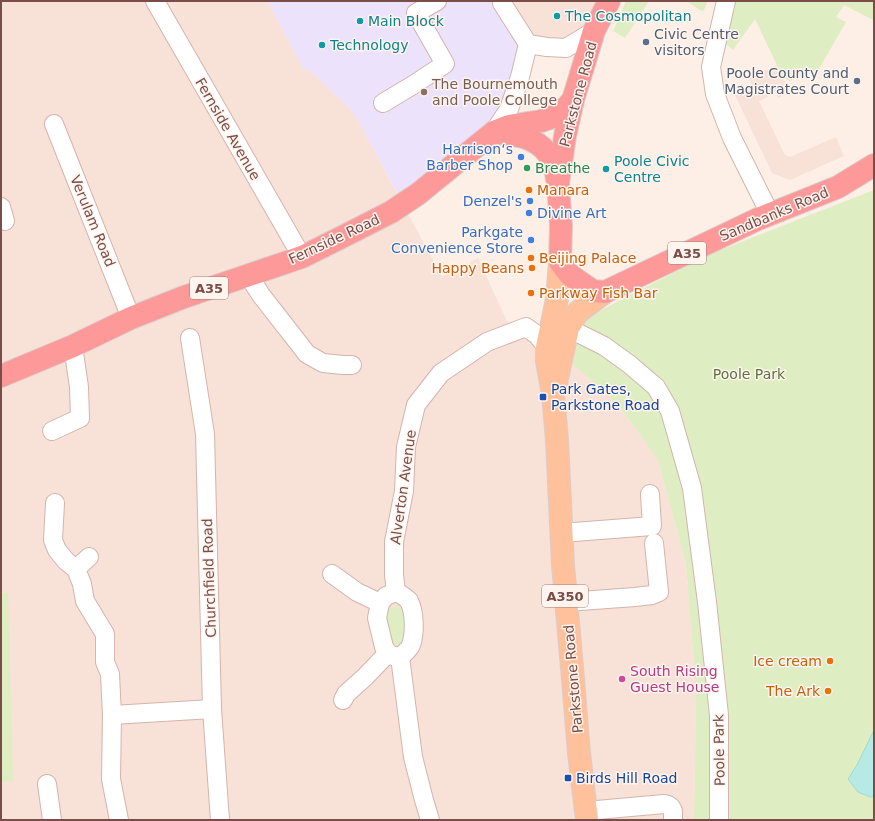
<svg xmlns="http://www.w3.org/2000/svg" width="875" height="821" font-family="'DejaVu Sans',sans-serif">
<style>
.residential{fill:#f8e1d7}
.education{fill:#ece2fb}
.green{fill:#dfedc3}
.water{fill:#b8eae5;stroke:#9edcd6}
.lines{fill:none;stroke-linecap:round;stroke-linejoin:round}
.minor-casing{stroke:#d4b4ad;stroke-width:20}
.major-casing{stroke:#dacdcc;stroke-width:24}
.highway-casing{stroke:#dacdcc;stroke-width:24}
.minor{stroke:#fff;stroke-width:18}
.major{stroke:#ffc19c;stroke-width:22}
.highway{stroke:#fd9998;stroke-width:22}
.culture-dot{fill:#0f9aa8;stroke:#fff4ee;stroke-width:1.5}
.service-dot{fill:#5c6f8a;stroke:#fff4ee;stroke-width:1.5}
.education-dot{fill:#8d6e63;stroke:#fff4ee;stroke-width:1.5}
.shop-dot{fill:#3f7fe0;stroke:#fff4ee;stroke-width:1.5}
.leisure-dot{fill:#2e9e5b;stroke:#fff4ee;stroke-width:1.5}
.food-dot{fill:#e8710a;stroke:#fff4ee;stroke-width:1.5}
.transit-dot{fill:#1a4fb4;stroke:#fff4ee;stroke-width:1.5}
.hotel-dot{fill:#d1479c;stroke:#fff4ee;stroke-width:1.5}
.labels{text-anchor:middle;stroke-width:3;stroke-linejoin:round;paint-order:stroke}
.shield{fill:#fff4ee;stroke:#a27f7a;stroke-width:1}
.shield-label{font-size:13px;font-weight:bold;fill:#7a4d48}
.culture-label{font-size:14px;fill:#0d838f;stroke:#fff4ee;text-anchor:start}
.service-label{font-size:14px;fill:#4e5e75;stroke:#fff4ee;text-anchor:start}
.education-label{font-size:14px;fill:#785e54;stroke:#fff4ee;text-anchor:start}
.street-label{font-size:14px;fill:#7a4d48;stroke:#fff4ee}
.shop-label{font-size:14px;fill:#366cbe;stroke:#fff4ee;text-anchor:end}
.leisure-label{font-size:14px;fill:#27864d;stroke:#fff4ee;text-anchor:start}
.food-label{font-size:14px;fill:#c56008;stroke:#fff4ee;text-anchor:start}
.park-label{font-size:14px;fill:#5a743a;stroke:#fff4ee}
.transit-label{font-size:14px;fill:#164399;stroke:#fff4ee;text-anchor:start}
.hotel-label{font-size:14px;fill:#b23c85;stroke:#fff4ee;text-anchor:start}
</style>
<rect width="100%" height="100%" fill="#feefe6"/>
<g class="residential">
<polygon points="1,1 267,1 303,68 310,71 349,108 357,119 442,277 478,258 507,321 571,363 616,402 658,460 686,564 696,693 694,820 1,820"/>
<polygon points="502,1 609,1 566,48 528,44"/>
<polygon points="777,65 790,92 778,98 776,93 759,101 785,155 790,157 836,137 844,156 790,180 772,173 734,93 752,85 749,78"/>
</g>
<polygon class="education" points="267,1 502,1 528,44 509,109 403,204 357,119 349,108 310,71 303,68"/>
<g class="green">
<polygon points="626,1 649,1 625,38 613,31"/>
<polygon points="686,1 708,1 703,12"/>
<polygon points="736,1 874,1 874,19 873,20 844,5 836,17 846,22 819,69 790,81 783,78 755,19 733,50 726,44"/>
<polygon points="874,190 874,820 694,820 696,693 686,564 658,460 616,402 571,363 580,321 708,255"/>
<polygon points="8,593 13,781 1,782 1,594"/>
<path d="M394,606L400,607C411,622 407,625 404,643L397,645L392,643L385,617L388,610Z"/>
</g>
<polygon class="water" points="874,730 874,796 870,797 858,792 848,779 857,765"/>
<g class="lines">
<defs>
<g id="minor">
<polyline points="155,1 302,257"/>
<polyline points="502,1 502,3 528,44 547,47 566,48 594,31"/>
<polyline points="726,1 711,67 715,94 732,138 770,214"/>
<polyline points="383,103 413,85 445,64 416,13 437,1"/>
<polyline points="54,124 131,318"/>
<polyline points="494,132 509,109 520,77 528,44"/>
<polyline points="1,207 5,221"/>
<polyline points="248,275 261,295 307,354 323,363 343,365 352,365"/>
<polyline points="568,328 604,346 629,364 656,387 670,411 692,488 707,602 719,715 719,820"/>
<polyline points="190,338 205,434 212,709 220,820"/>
<polyline points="52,431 80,418 79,387 73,346"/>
<polyline points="55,503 53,540 57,550 66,561 76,569 82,584 85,601 105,634 105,662 110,674 112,715 111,779 119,820"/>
<polyline points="561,533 652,526 650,494"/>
<polyline points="76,569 89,557"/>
<polyline points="332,574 357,592 380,603"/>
<polyline points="396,592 394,575 394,542 404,491 406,447 416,405 441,373 487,342 526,327 537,335 547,347"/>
<path d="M396,592C400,594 406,597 409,601C415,612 415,634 411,645C409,650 403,654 400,657L393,656L388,653L384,647L377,618L380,603L386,596Z"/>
<polyline points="566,602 635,597 652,595 659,592 654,543"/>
<polyline points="400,657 413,757 424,800 430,820"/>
<polyline points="343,700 346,694 365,677 388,653"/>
<polyline points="112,715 212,709"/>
<polyline points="47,784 52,820"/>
<polyline points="586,811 664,804 668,805 671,807 673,811 673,820"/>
</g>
<g id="major">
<polyline points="560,262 557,299 547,347 547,361 553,394 557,440 563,565 573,679 579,753 587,820"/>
<polyline points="556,383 568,328 578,312 605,292"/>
</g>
<g id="highway">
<polyline points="609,1 594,31 573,100 565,136 558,184 561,226 560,262 570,275 593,291 605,292 758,219 838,187 874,165"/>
<path d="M498,133C507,134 518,135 526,138C546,145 554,159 557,179"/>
<polyline points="1,376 73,346 131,318 184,297 302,257 346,235 391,212 418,194 494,132 509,126 541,121 550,118 562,112 573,100"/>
</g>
</defs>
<use href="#minor" class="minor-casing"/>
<use href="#major" class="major-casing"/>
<use href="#highway" class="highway-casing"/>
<use href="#minor" class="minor"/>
<use href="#major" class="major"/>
<use href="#highway" class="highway"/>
</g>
<g class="culture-dot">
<circle cx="557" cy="16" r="4"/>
<circle cx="360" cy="21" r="4"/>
<circle cx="322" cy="45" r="4"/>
<circle cx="606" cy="169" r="4"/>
</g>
<g class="service-dot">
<circle cx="646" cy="42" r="4"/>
<circle cx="857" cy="81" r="4"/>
</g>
<circle class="education-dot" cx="424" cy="92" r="4"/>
<g class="shop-dot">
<circle cx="521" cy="157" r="4"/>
<circle cx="530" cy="201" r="4"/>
<circle cx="529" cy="213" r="4"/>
<circle cx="531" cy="240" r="4"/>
</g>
<circle class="leisure-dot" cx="527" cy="168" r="4"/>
<g class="food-dot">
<circle cx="529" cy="190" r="4"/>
<circle cx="531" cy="258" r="4"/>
<circle cx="532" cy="268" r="4"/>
<circle cx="531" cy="293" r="4"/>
<circle cx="830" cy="661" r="4"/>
<circle cx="828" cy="691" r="4"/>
</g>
<g class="transit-dot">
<rect x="539" y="393" width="8" height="8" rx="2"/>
<rect x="564" y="774" width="8" height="8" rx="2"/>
</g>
<circle class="hotel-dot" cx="622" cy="679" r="4"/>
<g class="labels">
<g class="shield">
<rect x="668" y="242" width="38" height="22" rx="3"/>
<rect x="190" y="277" width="38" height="22" rx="3"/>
<rect x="542" y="585" width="46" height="22" rx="3"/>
</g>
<g class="shield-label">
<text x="687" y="258">A35</text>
<text x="209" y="293">A35</text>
<text x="565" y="601">A350</text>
</g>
<g class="culture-label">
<text x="565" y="21">The Cosmopolitan</text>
<text x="368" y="26">Main Block</text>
<text x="330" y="50">Technology</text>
<text x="614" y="166">Poole Civic<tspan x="614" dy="16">Centre</tspan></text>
</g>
<g class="service-label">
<text x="654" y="39">Civic Centre<tspan x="654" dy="16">visitors</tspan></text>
<text x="849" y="78" text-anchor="end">Poole County and<tspan x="849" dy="16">Magistrates Court</tspan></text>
</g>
<g class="education-label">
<text x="432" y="89">The Bournemouth<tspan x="432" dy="16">and Poole College</tspan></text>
</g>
<g class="street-label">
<text transform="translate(578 94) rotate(-75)" y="5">Parkstone Road</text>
<text transform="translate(228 129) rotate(60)" y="5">Fernside Avenue</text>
<text transform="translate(774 214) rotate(-23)" y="5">Sandbanks Road</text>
<text transform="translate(93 221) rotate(68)" y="5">Verulam Road</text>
<text transform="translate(334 239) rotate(-25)" y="5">Fernside Road</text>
<text transform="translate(403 487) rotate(-82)" y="5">Alverton Avenue</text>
<text transform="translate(209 578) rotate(-92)" y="5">Churchfield Road</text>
<text transform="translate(573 679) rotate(-95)" y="5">Parkstone Road</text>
<text transform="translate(719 750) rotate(-91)" y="5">Poole Park</text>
</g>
<g class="shop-label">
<text x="513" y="154">Harrison‘s<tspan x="513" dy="16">Barber Shop</tspan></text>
<text x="522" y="206">Denzel's</text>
<text x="537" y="218" text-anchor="start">Divine Art</text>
<text x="523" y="237">Parkgate<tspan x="523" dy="16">Convenience Store</tspan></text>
</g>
<g class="leisure-label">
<text x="535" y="173">Breathe</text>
</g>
<g class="food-label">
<text x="537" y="195">Manara</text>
<text x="539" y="263">Beijing Palace</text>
<text x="524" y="273" text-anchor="end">Happy Beans</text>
<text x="539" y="298">Parkway Fish Bar</text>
<text x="822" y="666" text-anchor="end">Ice cream</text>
<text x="820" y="696" text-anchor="end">The Ark</text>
</g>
<g class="park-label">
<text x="749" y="379">Poole Park</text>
</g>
<g class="transit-label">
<text x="551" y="394">Park Gates,<tspan x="551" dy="16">Parkstone Road</tspan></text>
<text x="576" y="783">Birds Hill Road</text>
</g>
<g class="hotel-label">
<text x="630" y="676">South Rising<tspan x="630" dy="16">Guest House</tspan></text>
</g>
</g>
<rect width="875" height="821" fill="none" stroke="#7a4d48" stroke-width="4"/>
</svg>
